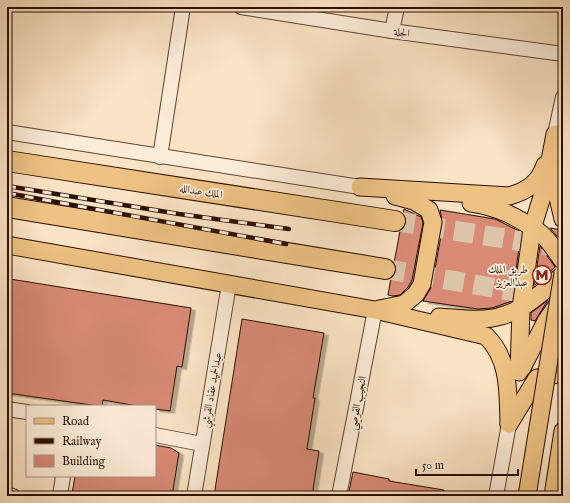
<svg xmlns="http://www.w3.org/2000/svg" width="570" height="503" font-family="'IM FELL English',Amiri,serif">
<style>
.building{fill:#d88a74;stroke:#2b0f01;filter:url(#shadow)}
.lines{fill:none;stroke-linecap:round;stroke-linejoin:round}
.highway-tunnel{stroke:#dbc4a7;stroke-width:20;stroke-dasharray:20 10;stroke-linecap:butt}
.minor-casing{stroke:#5f4432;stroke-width:16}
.major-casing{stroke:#2b0f01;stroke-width:19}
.highway-casing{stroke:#2b0f01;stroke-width:22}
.minor{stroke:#fcedd9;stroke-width:14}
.major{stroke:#edc282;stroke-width:17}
.highway{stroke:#edc282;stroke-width:20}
.rail-casing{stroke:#2b0f01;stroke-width:4.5}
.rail{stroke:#fcedd9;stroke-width:3;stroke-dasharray:9;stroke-linecap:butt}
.major-bridge-casing{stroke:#2b0f01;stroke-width:19;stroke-linecap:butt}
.major-bridge{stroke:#edc282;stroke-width:17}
.labels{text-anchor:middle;stroke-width:3.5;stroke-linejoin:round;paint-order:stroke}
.street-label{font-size:11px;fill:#2b0f01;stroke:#fcedd9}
.poi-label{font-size:11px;fill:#2b0f01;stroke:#fcedd9;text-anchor:end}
</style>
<defs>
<filter id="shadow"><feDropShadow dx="4.5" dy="2.5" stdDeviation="0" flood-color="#0004"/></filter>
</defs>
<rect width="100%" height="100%" fill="#fae4c4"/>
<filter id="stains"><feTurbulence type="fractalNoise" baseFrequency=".005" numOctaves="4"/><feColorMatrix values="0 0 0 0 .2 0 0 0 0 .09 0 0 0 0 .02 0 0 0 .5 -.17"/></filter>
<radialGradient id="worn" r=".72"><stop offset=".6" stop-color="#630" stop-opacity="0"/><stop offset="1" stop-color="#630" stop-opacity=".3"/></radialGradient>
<g class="building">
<polygon points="404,209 421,217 423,223 412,280 408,287 400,295 393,296 388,295 391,278 396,271 394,263 400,231 406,223 403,213"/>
<polygon points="440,210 495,219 521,232 512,301 492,308 478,309 423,301 432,286 443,224"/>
<polygon points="550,228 563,230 563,244 556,235"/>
<polygon points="540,246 555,267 534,286"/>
<polygon points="10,279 191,308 182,367 177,366 170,411 155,409 155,406 138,406 103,400 102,406 98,406 7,393 7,296"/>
<polygon points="548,300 535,321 531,320 531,313"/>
<polygon points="242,319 324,333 313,398 315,398 307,449 319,451 312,496 214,496"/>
<polygon points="155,445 171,448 179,453 172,496 82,496 72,494 75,476 155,476"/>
<polygon points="353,472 389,479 389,481 444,490 444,496 348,496"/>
</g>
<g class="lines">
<g class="highway-tunnel">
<polyline points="395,221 563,248"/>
<polyline points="385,269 541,296"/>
</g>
<defs>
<g id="minor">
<polyline points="241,7 392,31 563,54"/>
<polyline points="392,31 397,7"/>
<polyline points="7,132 360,187"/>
<polyline points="555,134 563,97"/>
<polyline points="160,157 183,7"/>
<polyline points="7,409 27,412"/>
<polyline points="155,435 202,444"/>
<polyline points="7,495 13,496"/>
<polyline points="60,496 63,476"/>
<polyline points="194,496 229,284"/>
<polyline points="339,496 375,310"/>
<polyline points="496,496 509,424"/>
</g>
<g id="major">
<polyline points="555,168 556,189 563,219"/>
<path d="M360,187L509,196C527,191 539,183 545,165"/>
<path d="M471,203C499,207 517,217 539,232C548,238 556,252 563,261"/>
<path d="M7,245L375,310L486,336C510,359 508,393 509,424"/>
<polyline points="379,309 404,304 416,294 422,284 433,222 429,210 414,201 395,196"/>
<path d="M439,317C459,318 482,322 501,316C525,310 544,290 563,275"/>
<polyline points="522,368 546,321 560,301"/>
<polyline points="519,372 521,308 532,229 545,187 555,134"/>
<polyline points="509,424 537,378 563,373"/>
<polyline points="553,496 563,431"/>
</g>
<g id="highway">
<polyline points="7,161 395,221"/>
<polyline points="7,207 385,269"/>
</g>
</defs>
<use href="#minor" class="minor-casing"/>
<use href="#major" class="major-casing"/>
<use href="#highway" class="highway-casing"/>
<use href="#minor" class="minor"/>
<use href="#major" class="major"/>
<use href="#highway" class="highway"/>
<defs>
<g id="rail">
<polyline points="7,186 179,214 289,229"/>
<polyline points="7,193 286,244"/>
</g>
</defs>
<use href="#rail" class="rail-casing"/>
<use href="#rail" class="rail"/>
<defs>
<polyline id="major-bridge" points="527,496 563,273"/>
</defs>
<use href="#major-bridge" class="major-bridge-casing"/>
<use href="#major-bridge" class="major-bridge"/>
</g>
<defs>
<symbol id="metro-ring" viewBox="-11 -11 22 22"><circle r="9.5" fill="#fcedd9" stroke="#8f2418" stroke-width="1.5"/><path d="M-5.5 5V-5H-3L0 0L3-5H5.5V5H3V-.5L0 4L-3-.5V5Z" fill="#8f2418"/></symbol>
</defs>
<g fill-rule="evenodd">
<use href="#metro-ring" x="531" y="264" width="22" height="22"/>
</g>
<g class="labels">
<g class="street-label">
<text transform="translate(402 32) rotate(8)" y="4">الجلة</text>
<text transform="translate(201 191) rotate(9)" y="4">الملك عبدالله</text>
<text transform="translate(211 390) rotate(-80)" y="4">عبدالحميد عقاد القرشي</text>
<text transform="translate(357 403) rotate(-79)" y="4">النجيب القوصي</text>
</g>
<g class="poi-label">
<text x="528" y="273">طريق الملك<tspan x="528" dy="13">عبدالعزيز</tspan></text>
</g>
</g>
<rect width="570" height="503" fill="none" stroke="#fae4c4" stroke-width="24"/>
<rect x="8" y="8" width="554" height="487" fill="none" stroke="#2b0f01" stroke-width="2"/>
<rect x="12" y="12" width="546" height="479" fill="none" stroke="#2b0f01"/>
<rect x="26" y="405" width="130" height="72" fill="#fcedd9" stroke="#a89483"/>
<rect x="34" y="418" width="20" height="6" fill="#edc282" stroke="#a89483"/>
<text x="62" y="425" font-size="12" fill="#2b0f01">Road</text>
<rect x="34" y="438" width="20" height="6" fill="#2b0f01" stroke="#a89483"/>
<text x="62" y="445" font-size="12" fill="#2b0f01">Railway</text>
<rect x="34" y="455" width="20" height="12" fill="#d88a74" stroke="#a89483"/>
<text x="62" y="465" font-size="12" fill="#2b0f01">Building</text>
<path d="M416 469v6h102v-6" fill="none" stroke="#2b0f01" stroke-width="2"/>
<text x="422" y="469" font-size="12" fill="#2b0f01" stroke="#fcedd9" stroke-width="3" paint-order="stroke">50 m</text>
<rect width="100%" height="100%" filter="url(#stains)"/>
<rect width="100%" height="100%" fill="url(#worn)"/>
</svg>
